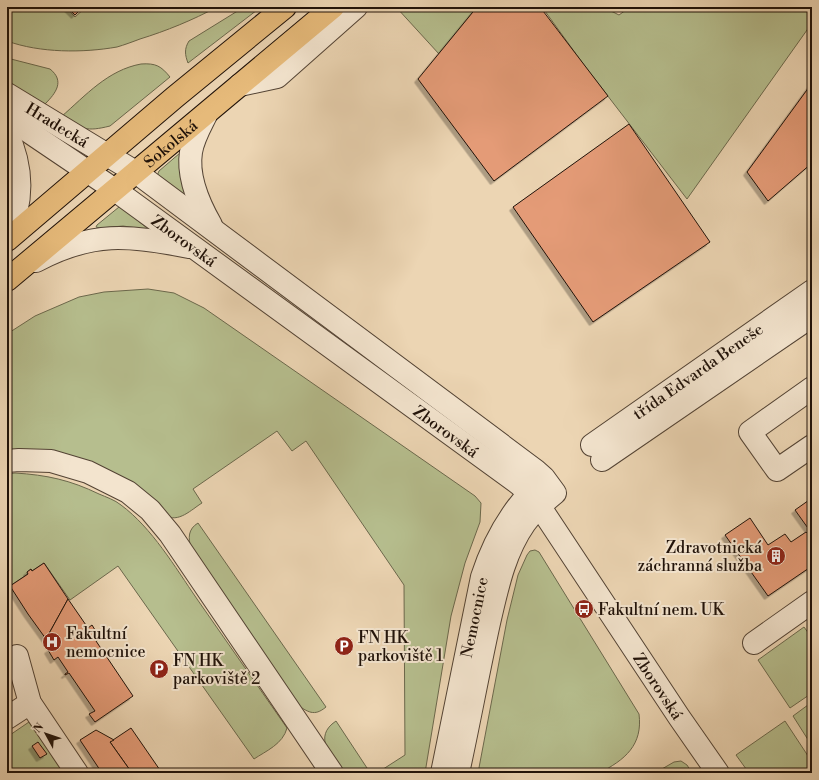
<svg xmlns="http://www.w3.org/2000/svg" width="819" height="780" font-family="'Libre Bodoni',serif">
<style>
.green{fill:#b6be8e;stroke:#6b684c}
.building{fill:#e49b77;stroke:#201209;filter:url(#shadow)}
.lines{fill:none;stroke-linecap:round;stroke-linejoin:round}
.minor-casing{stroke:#534334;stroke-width:24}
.major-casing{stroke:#201209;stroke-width:24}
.minor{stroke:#f3e4ce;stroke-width:22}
.major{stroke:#e6ba7a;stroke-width:22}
.labels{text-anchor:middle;stroke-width:4;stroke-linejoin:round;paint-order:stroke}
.street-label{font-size:16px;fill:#201209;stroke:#f3e4ce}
.poi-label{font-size:16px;fill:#201209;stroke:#f3e4ce;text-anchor:start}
</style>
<defs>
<filter id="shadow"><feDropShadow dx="-3.5" dy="3.5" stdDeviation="0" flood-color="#0004"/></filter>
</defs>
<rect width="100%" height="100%" fill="#ecd5b3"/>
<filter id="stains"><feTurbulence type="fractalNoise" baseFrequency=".005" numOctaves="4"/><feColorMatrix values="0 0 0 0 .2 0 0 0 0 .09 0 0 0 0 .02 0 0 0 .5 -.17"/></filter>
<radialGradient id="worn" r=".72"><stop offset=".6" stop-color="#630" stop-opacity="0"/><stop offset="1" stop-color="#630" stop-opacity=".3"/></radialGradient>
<g class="green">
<path d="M7,7H66L75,17L86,7H217C193,20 166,31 140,39C132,42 124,45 117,47C83,53 40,53 7,41Z"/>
<path d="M244,7H261L188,63C185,55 184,49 189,41Z"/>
<polygon points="396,7 477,7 439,54"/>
<polygon points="542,7 603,7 619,15 630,7 812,7 812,23 687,199 584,65"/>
<path d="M7,58L50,69C65,81 56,93 45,104L7,84Z"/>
<path d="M141,64C156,63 161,66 170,77L110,126C86,132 82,129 61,117C86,95 108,70 141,64Z"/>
<polygon points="180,153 188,198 157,176 159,171"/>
<polygon points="119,207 122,208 147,228 144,229 123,226 100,228 96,227 97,225"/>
<path d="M148,289L174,293L204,308L475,496L481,503L480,522L465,563L451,616L425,773H377L405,755L404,585L306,441L292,451L277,431L193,489L202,503C192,509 178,524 165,515C160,512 156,505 153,501L7,453V334L35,316L79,297L104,292Z"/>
<path d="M15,473C47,475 70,480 99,494C106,497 115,500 121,505C152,528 175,567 197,599C227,642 257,685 287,728C283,744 266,751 254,759L118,566L70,600L44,563L32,571L31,569L27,572L28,574L7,588V474Z"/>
<path d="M198,523L326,707C314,717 308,712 296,704L191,548C188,538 188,529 198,523Z"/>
<path d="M535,550L539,552L639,714C643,745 625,760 599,773H478L507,620L518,575L527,555L530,551Z"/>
<polygon points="804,627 812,638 812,693 790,708 758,660"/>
<polygon points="812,702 812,746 793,716"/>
<path d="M336,721L369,771L366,773H343C332,757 312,737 336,721Z"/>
<polygon points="785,721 812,762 812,773 749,773 736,755"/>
<polygon points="29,722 64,773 7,773 7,737"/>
<polygon points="681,761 687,765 692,773 655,773 674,762"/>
</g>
<g class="building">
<polygon points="67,7 83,7 75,15"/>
<polygon points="477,7 540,7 608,96 494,181 418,79"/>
<polygon points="812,83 812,163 768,201 747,172"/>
<polygon points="629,124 710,242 593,322 513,207"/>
<polygon points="812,498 812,566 768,596 725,535 750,518 768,545 785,534 791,542 806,532 807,533 810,531 795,510"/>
<polygon points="44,563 68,599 46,639 28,614 10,586 28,574 27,572 31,569 32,571"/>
<polygon points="68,599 88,628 92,625 100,638 96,641 133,696 95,722 89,714 95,711 69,673 65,675 65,674 68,672 58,657 54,660 48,650 51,648 53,651 54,651 46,639"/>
<polygon points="131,728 162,773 132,773 110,742"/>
<polygon points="96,730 114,740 110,742 132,773 102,773 80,740"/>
<polygon points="38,742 47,754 40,758 32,746"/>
</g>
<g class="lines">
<defs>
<g id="minor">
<polyline points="240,85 277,77 356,7"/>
<path id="s1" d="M7,94L137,173L535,470L544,478L555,493C544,502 533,512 525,523C504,553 497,589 489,623C478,673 469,723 458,773"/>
<path d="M206,115C200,127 193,139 191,152C187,177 199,204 211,225"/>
<path id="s2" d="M7,117L115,190L519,484L529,493L540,507L679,717L718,773"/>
<path d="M7,133C23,167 24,203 7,237"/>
<path d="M36,261C92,231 129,235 189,247"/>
<polyline points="812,388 750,432 777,470 812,446"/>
<path id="s3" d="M592,445L812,291"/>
<polyline points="602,460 812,316"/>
<polyline points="7,461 19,460 51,461 88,472 128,492 150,510 170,534 332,773"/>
<polyline points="754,643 812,602"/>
<polyline points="7,663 17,656 30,703 77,773"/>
<polyline points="7,718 30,703"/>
<path id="s4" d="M442,773L482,577C494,540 511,510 539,483"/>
</g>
<g id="major">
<polyline points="7,240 175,97 285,7"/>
<path id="s5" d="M7,280L333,7"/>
</g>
</defs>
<use href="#minor" class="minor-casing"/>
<use href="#major" class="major-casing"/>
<use href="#minor" class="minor"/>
<use href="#major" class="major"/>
</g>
<defs>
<symbol id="building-disc" viewBox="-11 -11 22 22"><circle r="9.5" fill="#8f2418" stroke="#f3e4ce"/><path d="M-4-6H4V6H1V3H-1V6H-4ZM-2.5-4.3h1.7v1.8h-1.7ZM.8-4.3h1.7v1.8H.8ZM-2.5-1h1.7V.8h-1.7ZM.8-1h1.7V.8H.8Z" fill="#fff"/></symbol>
<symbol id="bus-disc" viewBox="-11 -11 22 22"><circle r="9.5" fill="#8f2418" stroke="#f3e4ce"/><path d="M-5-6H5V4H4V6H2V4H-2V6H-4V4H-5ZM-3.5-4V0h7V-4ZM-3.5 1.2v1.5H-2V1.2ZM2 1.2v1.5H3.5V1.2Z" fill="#fff"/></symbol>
<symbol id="hospital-disc" viewBox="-11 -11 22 22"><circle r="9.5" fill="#8f2418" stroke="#f3e4ce"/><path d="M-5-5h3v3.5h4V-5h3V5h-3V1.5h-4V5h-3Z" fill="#fff"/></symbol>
<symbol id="parking-disc" viewBox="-11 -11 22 22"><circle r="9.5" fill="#8f2418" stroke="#f3e4ce"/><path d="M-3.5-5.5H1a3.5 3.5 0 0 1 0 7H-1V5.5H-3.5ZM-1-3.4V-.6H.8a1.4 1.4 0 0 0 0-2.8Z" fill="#fff"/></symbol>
</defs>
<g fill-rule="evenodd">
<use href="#building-disc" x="765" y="545" width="22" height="22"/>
<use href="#bus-disc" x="573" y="598" width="22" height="22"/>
<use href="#hospital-disc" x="41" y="631" width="22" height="22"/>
<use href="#parking-disc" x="333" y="635" width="22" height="22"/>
<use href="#parking-disc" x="148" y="658" width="22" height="22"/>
</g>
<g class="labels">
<g class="street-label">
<text dy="6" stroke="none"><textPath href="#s1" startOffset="59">Hradecká</textPath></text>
<text dy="6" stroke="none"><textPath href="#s5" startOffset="213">Sokolská</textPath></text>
<text dy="6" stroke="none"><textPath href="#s2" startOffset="216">Zborovská</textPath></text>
<text dy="6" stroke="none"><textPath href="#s3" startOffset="129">třída Edvarda Beneše</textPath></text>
<text dy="6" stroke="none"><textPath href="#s2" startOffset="540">Zborovská</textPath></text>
<text dy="6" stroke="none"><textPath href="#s4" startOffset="159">Nemocnice</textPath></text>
<text dy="6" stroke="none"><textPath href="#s2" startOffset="876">Zborovská</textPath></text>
</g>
<g class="poi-label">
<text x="762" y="553" text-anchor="end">Zdravotnická<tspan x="762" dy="18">záchranná služba</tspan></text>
<text x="598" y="615">Fakultní nem. UK</text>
<text x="66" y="639">Fakultní<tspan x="66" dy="18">nemocnice</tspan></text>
<text x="358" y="643">FN HK<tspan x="358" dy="18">parkoviště 1</tspan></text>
<text x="173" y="666">FN HK<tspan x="173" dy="18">parkoviště 2</tspan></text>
</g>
</g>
<rect width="819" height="780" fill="none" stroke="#ecd5b3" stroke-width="24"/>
<rect x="8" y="8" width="803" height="764" fill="none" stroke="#201209" stroke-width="2"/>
<rect x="12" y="12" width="795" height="756" fill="none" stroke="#201209"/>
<g transform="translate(46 734) rotate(310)" stroke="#f3e4ce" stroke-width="3" paint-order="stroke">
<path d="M0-3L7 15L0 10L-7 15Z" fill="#201209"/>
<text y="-6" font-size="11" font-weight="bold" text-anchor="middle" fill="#201209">N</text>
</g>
<rect width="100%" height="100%" filter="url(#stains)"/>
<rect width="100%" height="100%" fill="url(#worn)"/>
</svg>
